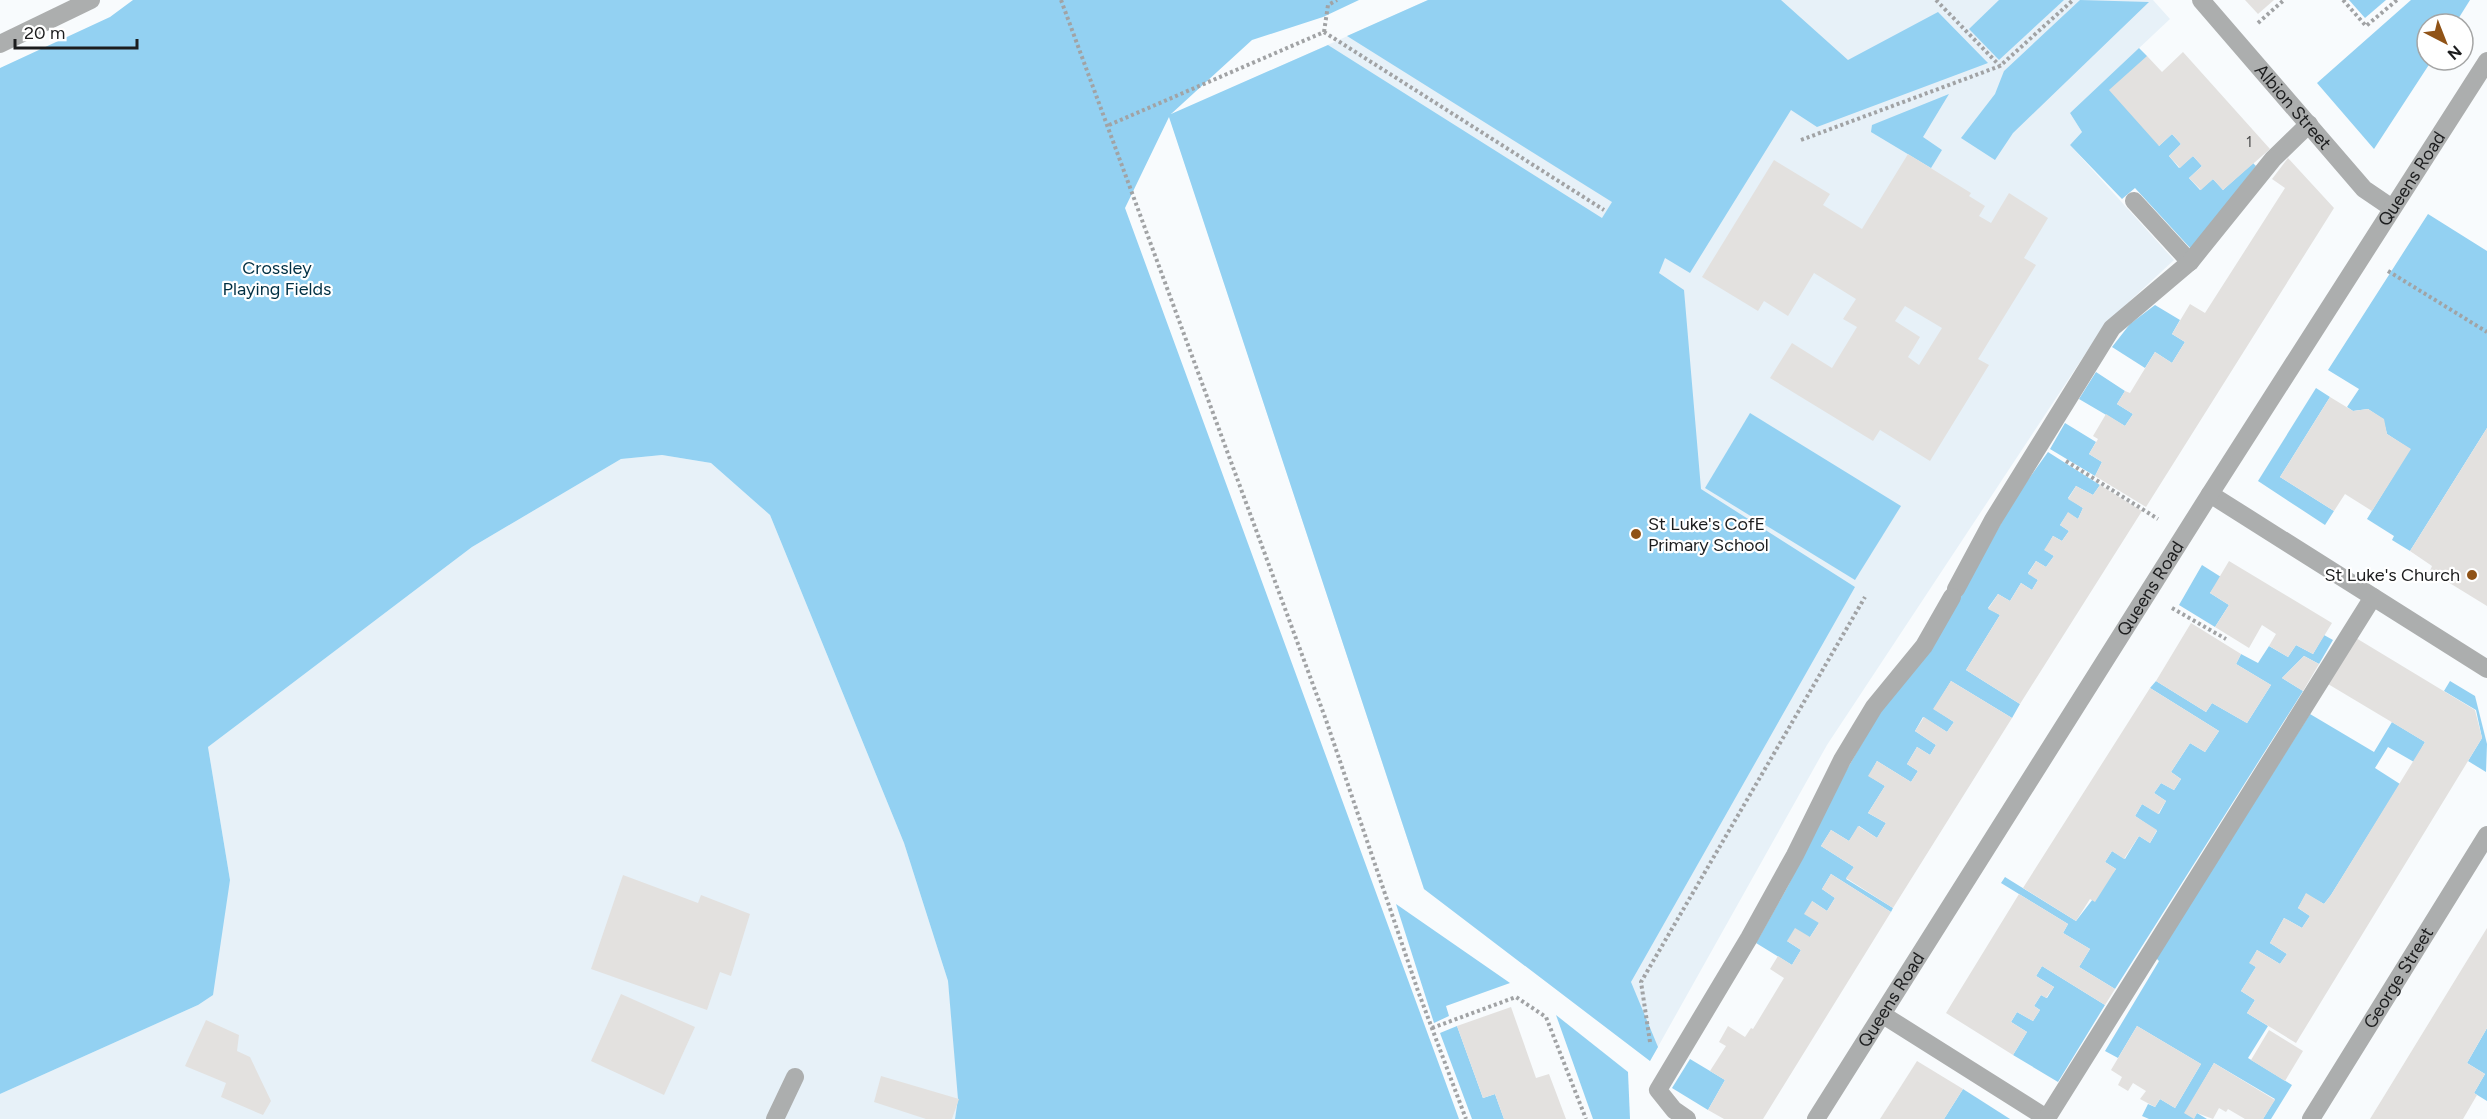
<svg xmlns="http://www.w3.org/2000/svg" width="2487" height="1119" font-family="Figtree,sans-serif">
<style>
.built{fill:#e7f1f8}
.green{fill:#93d1f2}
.building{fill:#e3e1df;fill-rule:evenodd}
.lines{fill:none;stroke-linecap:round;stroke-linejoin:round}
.path{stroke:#a1a3a5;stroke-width:4;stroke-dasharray:3 3;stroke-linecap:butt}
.service{stroke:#acaeae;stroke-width:18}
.minor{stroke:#acaeae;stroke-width:18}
.poi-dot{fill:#905317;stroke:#fff;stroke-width:2}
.labels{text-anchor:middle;stroke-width:4.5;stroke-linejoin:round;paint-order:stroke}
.number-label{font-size:15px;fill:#4e4e4e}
.street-label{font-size:18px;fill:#1c1d1e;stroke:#fff}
.park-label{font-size:18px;fill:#003044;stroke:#fff}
.poi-label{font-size:18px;fill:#1c1d1e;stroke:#fff;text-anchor:start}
</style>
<rect width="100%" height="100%" fill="#f8fbfd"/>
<g class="built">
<polygon points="1428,0 2153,0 2170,19 2070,113 2082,132 2070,145 2174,260 2105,324 1827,745 1650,1061 1424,889 1169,116"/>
<polygon points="662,455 711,463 770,515 904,843 948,981 959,1099 955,1119 0,1119 0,1094 198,1005 230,880 208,747 472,547 621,459"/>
</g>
<g class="green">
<polygon points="133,0 1359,0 1323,17 1252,40 1171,114 1328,45 1602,218 1612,202 1347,36 1428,0 1781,0 1848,60 1938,12 1988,63 1817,127 1791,110 1690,273 1665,258 1659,273 1684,290 1701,489 1855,587 1631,982 1658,1047 1650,1061 1424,889 1169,117 1125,208 1459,1119 955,1119 958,1099 948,981 904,843 770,515 711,463 662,455 621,459 472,547 208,747 230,880 213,995 198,1005 0,1094 0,68 110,17"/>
<polygon points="1999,0 2064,0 1999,60 1969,29"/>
<polygon points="2080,0 2149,2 2013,133 1995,160 1961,138 1995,94 2004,71"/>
<polygon points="2349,0 2386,0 2365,18"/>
<polygon points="2411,0 2470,0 2455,24 2427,24 2427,60 2432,60 2374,149 2317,83"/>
<polygon points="2139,48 2147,56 2159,146 2172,134 2181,144 2169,156 2179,168 2193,156 2202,166 2189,178 2200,190 2213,179 2223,190 2253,163 2256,166 2192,250 2135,188 2122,199 2070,145 2082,132 2070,113"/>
<polygon points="1949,94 1923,137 1942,150 1931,168 1871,132 1872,125"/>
<polygon points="2428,214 2487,251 2487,428 2410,551 2392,540 2394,536 2367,519 2410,449 2387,434 2383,419 2368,409 2353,411 2347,407 2359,389 2328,370"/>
<polygon points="2155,305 2180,320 2172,334 2185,342 2172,363 2155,352 2145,368 2112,347 2130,324"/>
<polygon points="2096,372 2125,391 2117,404 2133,414 2125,426 2079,399"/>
<polygon points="2316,388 2330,397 2280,477 2334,511 2325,525 2258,481"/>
<polygon points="1750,413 1901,506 1855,580 1705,488"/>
<polygon points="2065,423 2096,442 2089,454 2102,462 2095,476 2050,449"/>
<polygon points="2048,452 2100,485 2093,495 2076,486 2068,498 2083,508 2078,519 2068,513 2060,525 2069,531 2062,541 2053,536 2045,550 2054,556 2046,567 2036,561 2028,573 2038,580 2032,590 2021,583 2010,601 1998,594 1988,608 2000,615 1966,670 2020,704 2012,718 1951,681 1934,709 1954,722 1947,732 1923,717 1915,731 1936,745 1930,755 1917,747 1907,764 1918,771 1911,782 1877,761 1869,776 1885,786 1868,813 1886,823 1877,838 1859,826 1849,841 1831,830 1821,846 1854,867 1846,879 1893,908 1891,912 1831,874 1822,889 1835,898 1827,911 1812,901 1819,923 1810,937 1787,941 1801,950 1792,965 1756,943 1788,886 1834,792 1881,710 1947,621 2015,498"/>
<polygon points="2202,565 2221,577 2210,593 2229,605 2215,627 2179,605"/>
<polygon points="2324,635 2333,640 2319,664 2304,656 2282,678 2303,691 2115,989 2079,967 2090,949 2063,933 2068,924 2001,883 2005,877 2076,921 2116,869 2105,862 2112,851 2125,859 2139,836 2150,843 2157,831 2135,816 2142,804 2159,814 2166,801 2154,793 2161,783 2174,790 2181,779 2171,772 2190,743 2205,752 2219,731 2150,688 2156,681 2206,712 2212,703 2247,723 2271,685 2236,664 2241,654 2258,663 2269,646 2288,657 2296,645 2313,654"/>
<polygon points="2450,681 2475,696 2487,744 2486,772 2468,761 2482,738 2476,710 2444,691"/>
<polygon points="2310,714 2374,752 2392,722 2425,742 2414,762 2388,747 2375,768 2400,784 2331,895 2324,904 2306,894 2298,908 2310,916 2302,928 2284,918 2270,943 2287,954 2280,964 2257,950 2250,963 2256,967 2241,991 2255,1000 2247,1013 2268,1026 2248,1058 2292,1085 2271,1119 2263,1119 2275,1099 2214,1063 2185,1113 2194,1118 2197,1113 2207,1119 2149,1119 2142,1116 2148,1104 2155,1107 2160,1099 2175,1108 2201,1064 2137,1026 2118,1058 2105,1051 2159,961 2156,958"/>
<polygon points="1396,904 1510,983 1446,1006 1449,1016 1434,1023"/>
<polygon points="2042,966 2105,1005 2058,1082 2013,1055 2027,1032 2011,1022 2017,1012 2033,1021 2040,1010 2034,1006 2041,995 2047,998 2054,987 2036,976"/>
<polygon points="1556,1015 1628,1072 1630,1119 1593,1119"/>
<polygon points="1457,1026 1483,1098 1495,1094 1504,1119 1472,1119 1440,1033"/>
<polygon points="2487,1028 2487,1101 2474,1093 2485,1074 2467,1063"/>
<polygon points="1690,1059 1725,1080 1708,1110 1672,1088"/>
<polygon points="1963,1089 2010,1119 1944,1119"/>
</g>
<g class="building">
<polygon points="2245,0 2274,0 2258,14"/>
<polygon points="2183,52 2270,149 2223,190 2213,179 2201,190 2189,178 2202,166 2193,156 2180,168 2169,156 2181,144 2172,134 2159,146 2109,90 2147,56 2162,72"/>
<path d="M1908,154L1971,193L1969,196L1985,206L1979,216L1991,223L2009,193L2048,218L2024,258L2036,265L1978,359L1989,365L1930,461L1880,430L1873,441L1770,378L1792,343L1832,368L1857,327L1843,319L1856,299L1814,273L1788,316L1764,301L1758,311L1702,277L1774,160L1830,194L1823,205L1862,229ZM1905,306L1942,328L1919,365L1908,357L1920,337L1895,321Z"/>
<polygon points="2288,158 2334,208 2146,507 2095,476 2102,462 2089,454 2098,439 2093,436 2106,414 2125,426 2133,414 2117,404 2125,391 2130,393 2155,352 2172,363 2185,342 2172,334 2190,304 2205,313 2285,188 2272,179"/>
<polygon points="2330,397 2353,411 2368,409 2384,419 2387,434 2411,449 2372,511 2345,494 2334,511 2280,477"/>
<polygon points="2487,428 2487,606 2430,571 2432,566 2410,551"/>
<polygon points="2100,485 2142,511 2020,704 1966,670 2000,615 1988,609 1998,594 2010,601 2021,583 2032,590 2038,580 2028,574 2036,561 2046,567 2054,556 2044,550 2053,536 2062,541 2069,531 2060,525 2068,512 2078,519 2083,508 2068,499 2076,486 2093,495"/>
<polygon points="2229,561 2332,623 2313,654 2296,645 2288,657 2269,646 2276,634 2262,625 2249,648 2215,627 2229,605 2210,593"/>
<polygon points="2191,623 2241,654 2236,664 2271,685 2247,723 2212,703 2206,712 2156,681"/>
<polygon points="2356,638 2475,710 2482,738 2296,1043 2247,1013 2255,1000 2241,991 2256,967 2249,963 2257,950 2280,964 2287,954 2270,943 2284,918 2302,928 2310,916 2298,908 2306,893 2324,904 2331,895 2425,742 2328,684"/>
<polygon points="2304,656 2319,664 2303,691 2282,678"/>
<polygon points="1951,681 2012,718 1893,908 1846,878 1854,867 1821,846 1831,830 1849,841 1858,826 1877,838 1886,823 1868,813 1885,786 1868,776 1877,761 1911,782 1918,771 1907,764 1917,747 1930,755 1936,745 1915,731 1924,717 1947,732 1954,722 1933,709"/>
<polygon points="2150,688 2219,731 2205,752 2190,743 2171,772 2181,779 2174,790 2161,783 2154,793 2166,801 2158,814 2142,804 2135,816 2157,830 2150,843 2139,836 2124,859 2112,851 2105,862 2116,869 2095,902 2090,899 2076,921 2023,888"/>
<polygon points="1831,874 1891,912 1763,1119 1724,1119 1708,1110 1725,1080 1710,1071 1726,1046 1719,1042 1728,1026 1745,1037 1751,1028 1753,1029 1784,978 1770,969 1778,956 1792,965 1801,950 1787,941 1795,928 1810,937 1819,923 1804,914 1812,901 1827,911 1835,898 1822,889"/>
<polygon points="623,875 698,903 701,895 750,914 731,976 720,972 707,1010 591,969"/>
<polygon points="2019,894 2068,924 2063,933 2090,949 2079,967 2115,989 2105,1005 2042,966 2036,976 2054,987 2046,998 2041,995 2034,1006 2040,1010 2033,1021 2017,1012 2011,1022 2027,1032 2013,1055 1946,1013"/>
<polygon points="2487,928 2487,1028 2467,1063 2485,1074 2474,1093 2477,1095 2463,1119 2370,1119"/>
<polygon points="621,994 695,1027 664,1095 591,1061"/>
<polygon points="1511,1007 1536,1078 1549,1074 1566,1119 1504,1119 1495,1094 1483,1098 1457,1026"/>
<polygon points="206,1020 239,1035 237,1051 250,1057 271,1101 263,1115 221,1097 226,1083 185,1066"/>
<polygon points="2137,1026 2201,1064 2175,1108 2160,1099 2155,1107 2140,1099 2146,1091 2133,1083 2128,1091 2118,1085 2122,1077 2111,1070"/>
<polygon points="2269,1030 2303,1051 2285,1081 2251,1060"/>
<polygon points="1917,1061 1963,1089 1944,1119 1880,1119"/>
<polygon points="2214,1063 2275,1100 2263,1119 2245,1119 2228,1109 2226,1112 2219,1108 2213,1119 2197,1113 2194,1119 2184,1113"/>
<polygon points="881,1076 959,1099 952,1119 926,1119 874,1102"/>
</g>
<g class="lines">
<g class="path">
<polyline points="1061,0 1326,720 1418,991 1466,1119"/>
<polyline points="1936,0 2000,66"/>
<polyline points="2343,0 2366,26 2397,0"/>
<polyline points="2258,23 2284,0"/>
<polyline points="1324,32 1328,5 1337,0"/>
<polyline points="1109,125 1324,32 1604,210"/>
<polyline points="1801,140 2000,66 2073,0"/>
<polyline points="2388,271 2487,332"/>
<polyline points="2066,461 2158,519"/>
<polyline points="2172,608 2226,639"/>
<polyline points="1432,1028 1516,997 1546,1017 1586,1119"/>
<polyline points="1650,1042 1641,982 1865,597"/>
</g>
<g class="service">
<polyline points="2134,201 2190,262"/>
<polyline points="1956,589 1993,520 2112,328 2190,262 2273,159 2309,124"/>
<polyline points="1883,1015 2048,1119"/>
<polyline points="2047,1118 2373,597"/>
<polyline points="775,1119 795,1077"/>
<polyline points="1687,1119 1674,1110 1658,1090 1749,938 1795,855 1842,760 1874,707 1924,646 1952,597"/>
</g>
<g class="minor">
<path id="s1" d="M2201,0L2364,189L2392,208"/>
<polyline points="0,44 91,0"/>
<polyline points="2210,494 2487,669"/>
<path id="s2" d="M1816,1119L2210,494L2487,61"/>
<path id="s3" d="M2311,1119L2487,835"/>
</g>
</g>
<g class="poi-dot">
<circle cx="1636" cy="534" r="6"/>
<circle cx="2472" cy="575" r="6"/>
</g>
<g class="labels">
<g class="number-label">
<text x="2249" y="147">1</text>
</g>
<g class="street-label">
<text dy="6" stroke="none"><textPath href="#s1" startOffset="141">Albion Street</textPath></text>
<text dy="6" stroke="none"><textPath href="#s2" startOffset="1113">Queens Road</textPath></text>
<text dy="6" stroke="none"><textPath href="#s2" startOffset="627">Queens Road</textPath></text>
<text dy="6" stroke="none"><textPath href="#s3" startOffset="166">George Street</textPath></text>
<text dy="6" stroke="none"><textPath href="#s2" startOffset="141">Queens Road</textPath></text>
</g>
<g class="park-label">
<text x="277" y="274">Crossley<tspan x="277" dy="21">Playing Fields</tspan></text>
</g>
<g class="poi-label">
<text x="1648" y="530">St Luke's CofE<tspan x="1648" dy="21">Primary School</tspan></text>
<text x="2460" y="581" text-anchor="end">St Luke's Church</text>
</g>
</g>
<g transform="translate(2445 42) rotate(138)"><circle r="28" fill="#ffffff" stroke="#a4a5a5" stroke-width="1.5"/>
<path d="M0-4.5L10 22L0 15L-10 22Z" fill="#905317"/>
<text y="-9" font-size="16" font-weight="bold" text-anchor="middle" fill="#1c1d1e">N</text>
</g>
<path d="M15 39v9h122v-9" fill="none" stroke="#1c1d1e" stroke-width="3"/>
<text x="24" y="39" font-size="18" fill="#1c1d1e" stroke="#ffffff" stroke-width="4.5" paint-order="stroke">20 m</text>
</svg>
